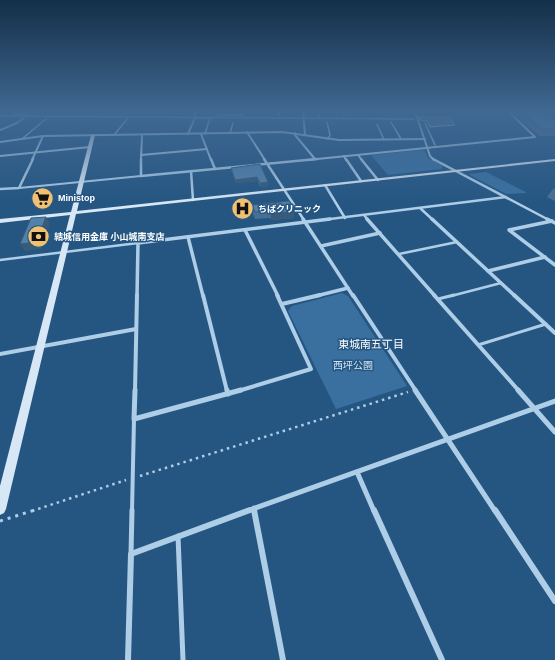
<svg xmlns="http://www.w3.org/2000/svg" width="555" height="660" font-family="Arial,'Noto Sans JP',sans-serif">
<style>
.green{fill:#3a70a0}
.water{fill:#587a99;stroke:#a2c8e8}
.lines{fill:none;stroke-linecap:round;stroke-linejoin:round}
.stream{stroke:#a2c8e8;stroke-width:1.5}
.path-far1{stroke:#aecde7;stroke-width:2.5;stroke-dasharray:2.5 4;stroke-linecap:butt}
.path{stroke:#aecde7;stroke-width:3;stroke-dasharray:3 5;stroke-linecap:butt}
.lane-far5{stroke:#aecde7;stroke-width:1.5}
.lane-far4{stroke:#aecde7;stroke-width:2}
.lane-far3{stroke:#aecde7;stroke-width:2.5}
.lane-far2{stroke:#aecde7;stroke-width:3}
.lane-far1{stroke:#aecde7;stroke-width:4}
.lane{stroke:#aecde7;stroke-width:5}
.street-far5{stroke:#aecde7;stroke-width:2}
.street-far4{stroke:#aecde7;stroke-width:2.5}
.street-far3{stroke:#aecde7;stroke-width:3.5}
.street-far2{stroke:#aecde7;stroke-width:4}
.street-far1{stroke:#aecde7;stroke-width:5}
.street{stroke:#aecde7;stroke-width:6}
.secondary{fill:#d7e7f6;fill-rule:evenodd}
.wall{fill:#477094}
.shaded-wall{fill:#395b78}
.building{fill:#5282ac;stroke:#395b78}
.labels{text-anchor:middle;stroke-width:3;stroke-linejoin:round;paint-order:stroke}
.far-poi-label{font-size:9px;font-weight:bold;fill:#fff;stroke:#255682;text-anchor:start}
.park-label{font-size:10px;fill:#d1e5f6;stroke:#255682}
.neighbourhood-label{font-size:11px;fill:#fff;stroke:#255682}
</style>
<rect width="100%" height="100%" fill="#255682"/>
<g class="green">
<polygon points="421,150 425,151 428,158 443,166 441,169 388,175 371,155"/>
<polygon points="486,172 526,192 526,193 506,194 470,175 470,174"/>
<polygon points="342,293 348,296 407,386 336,409 288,311 292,306"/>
</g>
<polygon class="water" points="419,117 449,117 455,125 430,127 427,121 420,120"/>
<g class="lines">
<g class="stream">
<polyline points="0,116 414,119"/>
<polyline points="425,123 435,145"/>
</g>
<g class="path-far1">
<polyline points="140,476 408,392"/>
<polyline points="32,511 126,480"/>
</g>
<polyline class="path" points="0,521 35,510"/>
<g class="lane-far5">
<polyline points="195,118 210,118 205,134"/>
<polyline points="327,122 330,135 328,139"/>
<polyline points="391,122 401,139"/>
<polyline points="377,124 384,140"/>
<polyline points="230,133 233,123"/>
<polyline points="114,135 128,118"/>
<polyline points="23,138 46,119"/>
</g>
<polyline class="lane-far4" points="19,188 141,176"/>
<g class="lane-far3">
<polyline points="399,254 457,242"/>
<polyline points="0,260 138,243"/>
<polyline points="451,296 501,283"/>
</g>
<g class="lane-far2">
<polyline points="438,299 454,295"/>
<polyline points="478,345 546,324"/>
</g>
<polyline class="lane-far1" points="132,511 134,419"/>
<g class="lane">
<polyline points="178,536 183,660"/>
<polyline points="131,554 132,510"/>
</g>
<g class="street-far5">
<polyline points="17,111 13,114 28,114"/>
<polyline points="219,111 217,115 242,115 243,111"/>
<polyline points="279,111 279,115"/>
<polyline points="303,111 305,135"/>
<polyline points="317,111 319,116"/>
<polyline points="343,111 344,115"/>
<polyline points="415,111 430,156 434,160"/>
<polyline points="0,130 17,123 32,111"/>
<polyline points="247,132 265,160"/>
<polyline points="295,133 295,135 315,159"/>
<polyline points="188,134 196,115 194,113 195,111"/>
<polyline points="201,134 211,160"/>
<polyline points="0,142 43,136 282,132 339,140 425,139"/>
<polyline points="141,155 207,149"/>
<polyline points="358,155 362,160"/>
<polyline points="0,156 90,147"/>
<polyline points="344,156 346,160"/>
<polyline points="32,160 43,136"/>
<polyline points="141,160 142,135"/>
<polyline points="307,160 535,137 508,111"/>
</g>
<g class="street-far4">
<polyline points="141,159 141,176 317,159"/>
<polyline points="211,159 215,169"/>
<polyline points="264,159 304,220"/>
<polyline points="346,159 361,181"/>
<polyline points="361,159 378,180"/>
<polyline points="433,159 549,220"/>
<polyline points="191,171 193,200"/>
<polyline points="325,185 345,218"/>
<polyline points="0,189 19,188 33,159"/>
<polyline points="420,208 433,220"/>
<polyline points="364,215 368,220"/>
<polyline points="322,220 506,197"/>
</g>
<g class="street-far3">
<polyline points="303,219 353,296"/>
<polyline points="367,219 435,296"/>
<polyline points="432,219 515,296"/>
<polyline points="547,219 555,223"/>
<polyline points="552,221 509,230 555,265"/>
<polyline points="245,230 278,296"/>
<polyline points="188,237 203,296"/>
<polyline points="321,246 380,233"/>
<polyline points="488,271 545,257"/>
<polyline points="137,296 138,243 330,219"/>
<polyline points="316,296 348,288"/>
</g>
<g class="street-far2">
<polyline points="203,295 227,391"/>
<polyline points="353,295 416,391"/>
<polyline points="434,295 519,391"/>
<polyline points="514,295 555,333"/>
<polyline points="282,304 320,295"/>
<polyline points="0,354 136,329"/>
<polyline points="135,391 137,295"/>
<polyline points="238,391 311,369 277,295"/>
</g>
<g class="street-far1">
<polyline points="135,390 134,419 241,390"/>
<polyline points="227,390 228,394"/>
<polyline points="415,390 495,511"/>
<polyline points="518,390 555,432"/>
<polyline points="357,472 374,511"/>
<polyline points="254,508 254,511"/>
<polyline points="247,511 555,401"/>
</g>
<g class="street">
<polyline points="254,510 283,660"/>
<polyline points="374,510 442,660"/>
<polyline points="495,510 555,601"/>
<polyline points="128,660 131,554 250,510"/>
</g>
<polygon class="secondary" points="93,134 95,135 77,211 555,159 555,161 76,214 6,509 4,513 0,515 0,486 70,215 0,223 0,219 71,212 91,135"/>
</g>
<g class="wall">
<polygon points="512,111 555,111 555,117 550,117 555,121 555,136 539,136"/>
<polygon points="260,164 268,186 260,187 258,181 236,183 231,168"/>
<polygon points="555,188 555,201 547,197 553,189"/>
<polygon points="252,205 294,211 294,218 271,220 270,218 255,219 252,211"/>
</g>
<g class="shaded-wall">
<polygon points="257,177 258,181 236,183 235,180"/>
<polygon points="268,182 268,186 260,187 260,183"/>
<polygon points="294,211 294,218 271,220 271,214"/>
<polygon points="46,217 50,223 41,249 25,251 20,244"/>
</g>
<g class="building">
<polygon points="522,111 542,111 555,121 555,129 543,129"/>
<polygon points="260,164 268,182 260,183 257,177 235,180 231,168"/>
<polygon points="289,201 294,211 271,214 270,211 255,212 252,205"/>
<polygon points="46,217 36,242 20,244 31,218"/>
</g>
<linearGradient id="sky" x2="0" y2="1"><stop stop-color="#142f48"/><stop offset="0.55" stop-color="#406892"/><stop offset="1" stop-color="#406892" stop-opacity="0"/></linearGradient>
<rect width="555" height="203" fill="url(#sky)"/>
<defs>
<symbol id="supermarket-disc" viewBox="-11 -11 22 22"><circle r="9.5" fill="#f0c172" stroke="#255682"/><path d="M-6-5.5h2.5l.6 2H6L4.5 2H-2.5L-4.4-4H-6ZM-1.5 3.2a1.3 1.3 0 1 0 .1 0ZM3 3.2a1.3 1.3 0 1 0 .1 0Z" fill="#111"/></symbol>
<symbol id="hospital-disc" viewBox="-11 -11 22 22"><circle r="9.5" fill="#f0c172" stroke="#255682"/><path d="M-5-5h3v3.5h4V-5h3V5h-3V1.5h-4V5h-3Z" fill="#111"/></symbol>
<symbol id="bank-disc" viewBox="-11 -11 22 22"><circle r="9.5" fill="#f0c172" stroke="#255682"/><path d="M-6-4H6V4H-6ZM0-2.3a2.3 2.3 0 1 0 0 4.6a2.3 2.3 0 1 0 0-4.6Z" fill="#111"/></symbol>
</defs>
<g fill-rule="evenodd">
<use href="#supermarket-disc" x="30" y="186" width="25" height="25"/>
<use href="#hospital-disc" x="230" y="196" width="25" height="25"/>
<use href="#bank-disc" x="26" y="224" width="25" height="25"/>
</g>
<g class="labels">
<g class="far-poi-label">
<text x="58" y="201">Ministop</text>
<text x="258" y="212">ちばクリニック</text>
<text x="54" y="240">結城信用金庫 小山城南支店</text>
</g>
<g class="park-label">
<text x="353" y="369">西坪公園</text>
</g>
<g class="neighbourhood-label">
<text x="371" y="348">東城南五丁目</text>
</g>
</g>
</svg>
